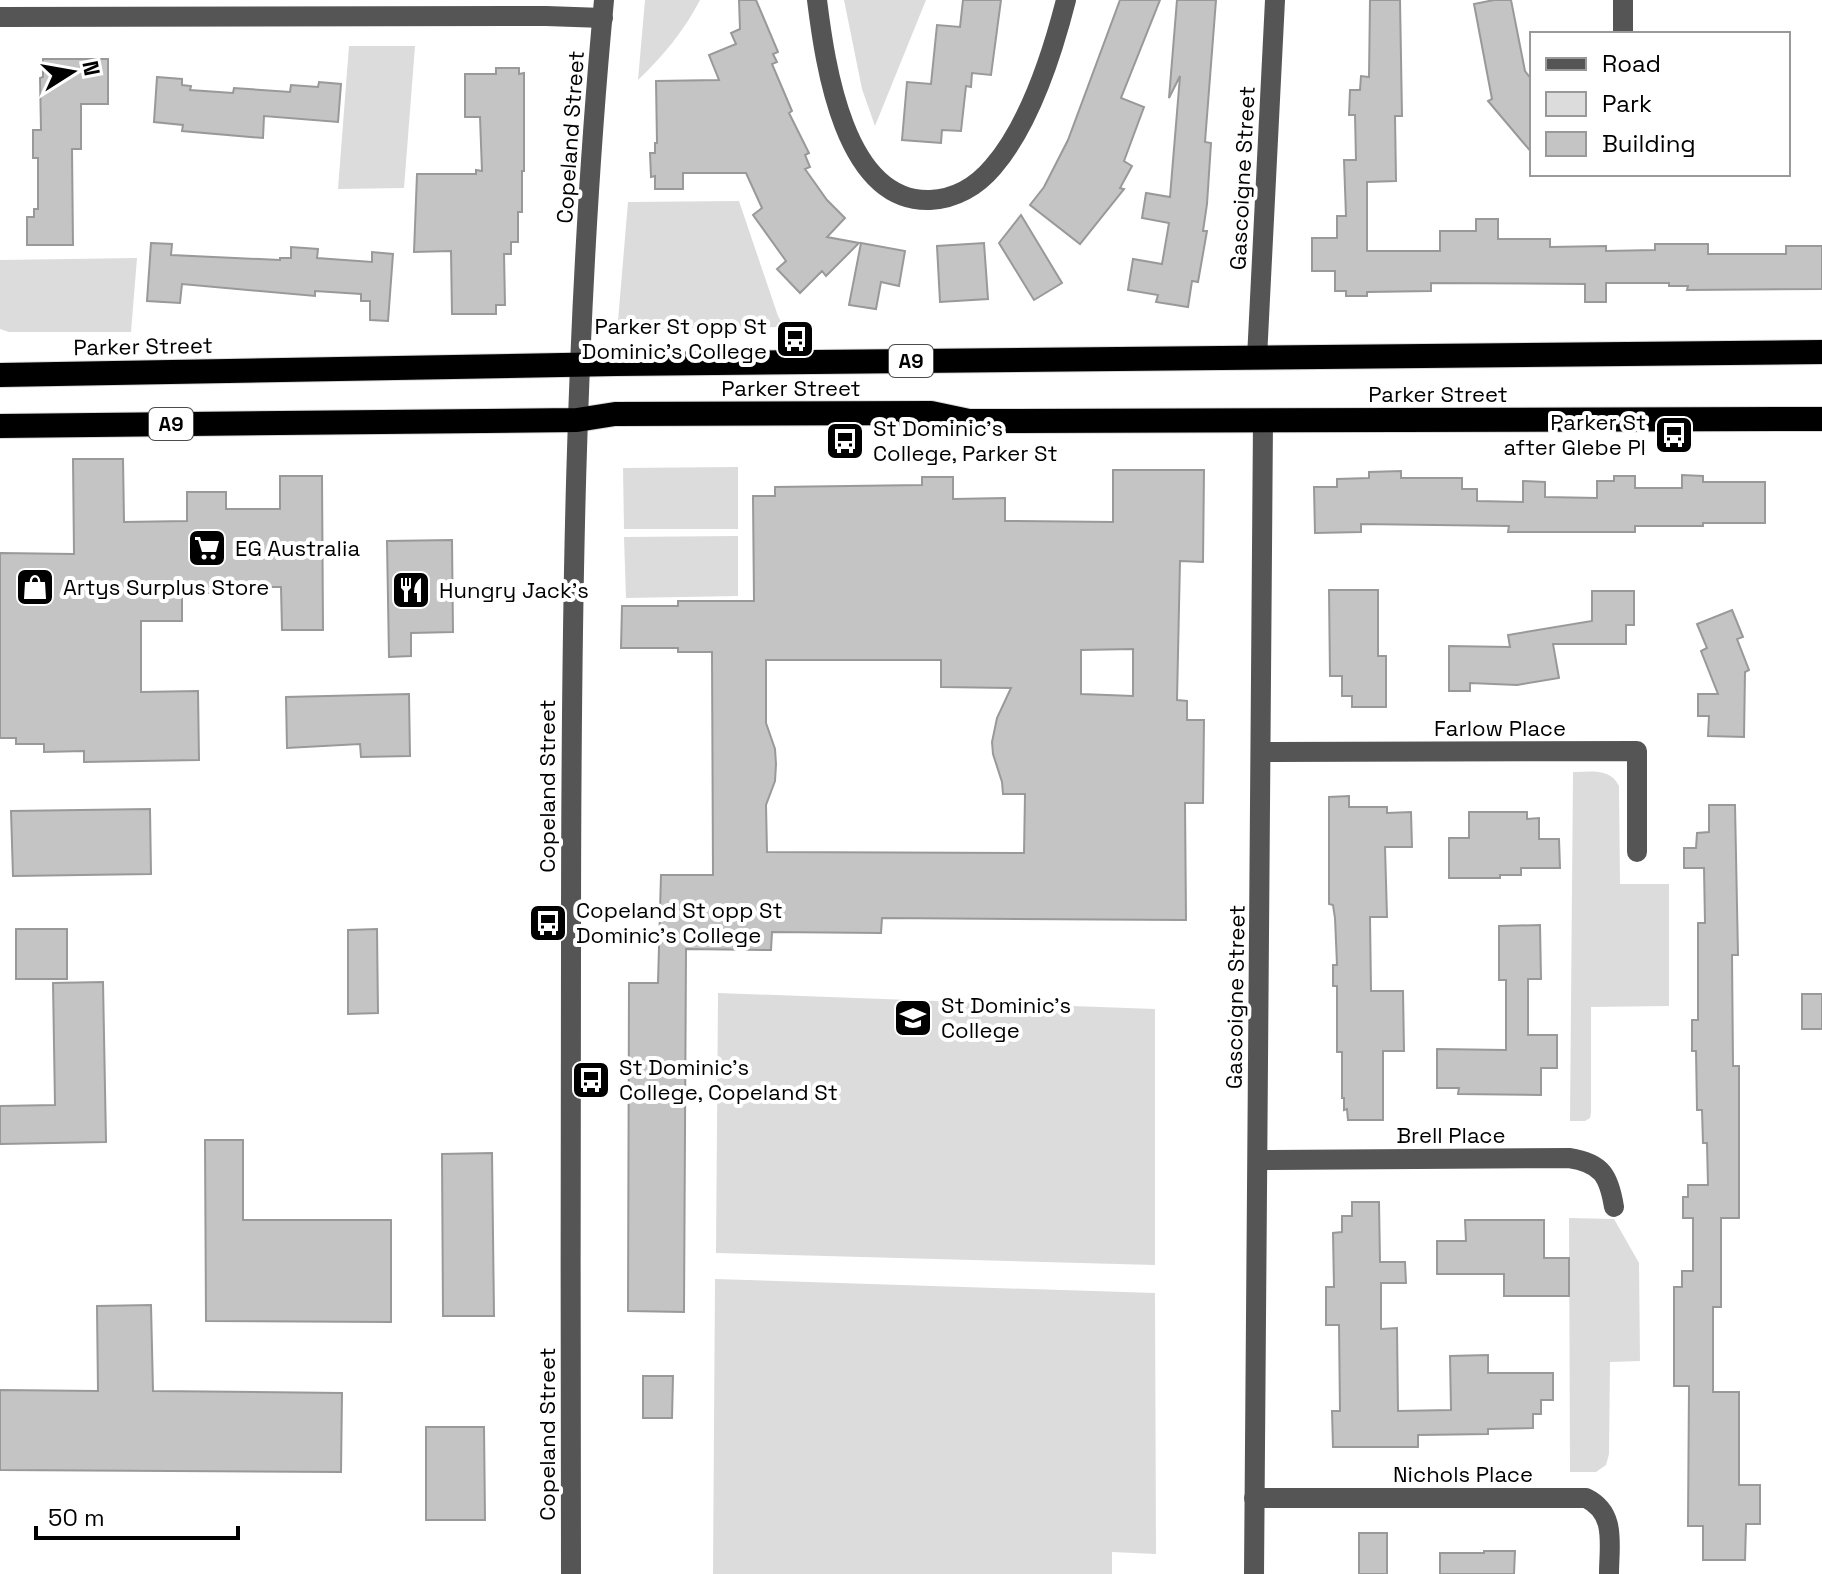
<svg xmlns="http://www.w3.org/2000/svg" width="1822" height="1574" font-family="'Space Grotesk',sans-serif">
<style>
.green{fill:#dcdcdc}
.building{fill:#c4c4c4;stroke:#999;stroke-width:2;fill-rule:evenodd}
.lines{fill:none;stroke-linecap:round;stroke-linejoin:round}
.highway-casing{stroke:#dbdbdb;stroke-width:26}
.minor{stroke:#555;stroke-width:20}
.highway{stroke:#000;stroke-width:24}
.labels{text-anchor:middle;stroke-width:8;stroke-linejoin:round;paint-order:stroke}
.shield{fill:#fff;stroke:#4c4c4c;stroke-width:2}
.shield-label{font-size:20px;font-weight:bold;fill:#000}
.street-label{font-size:22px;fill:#000;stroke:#fff}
.poi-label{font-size:22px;fill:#000;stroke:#fff;text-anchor:start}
</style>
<rect width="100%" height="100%" fill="#fff"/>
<g class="green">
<path d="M645,0H700C684,31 663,56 638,80Z"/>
<polygon points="844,0 926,0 875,126 862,89"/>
<polygon points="349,46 415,46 404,188 338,189"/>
<polygon points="739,201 778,316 784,327 624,329 618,321 628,202"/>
<polygon points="137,258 131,332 9,332 0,329 0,260"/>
<polygon points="738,467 738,529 624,529 623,468"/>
<polygon points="738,536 738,596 626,598 624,537"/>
<path d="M1573,772C1591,772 1610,768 1619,786L1620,884H1669V1006L1591,1007V1112L1590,1118L1585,1121H1570Z"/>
<polygon points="718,993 1155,1009 1155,1265 716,1253"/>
<polygon points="1569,1218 1614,1219 1639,1263 1640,1361 1610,1362 1609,1454 1606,1465 1596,1472 1570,1472"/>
<polygon points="715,1279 1155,1293 1156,1554 1112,1552 1112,1574 713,1574"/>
</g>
<g class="building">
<polygon points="739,0 756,0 778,52 773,54 777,62 772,64 792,111 789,113 809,153 805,155 810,167 805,169 827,200 845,218 827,237 859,243 826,276 822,271 800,293 777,269 786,261 753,215 762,208 746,173 683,173 683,189 655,189 655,176 651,177 650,153 655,153 655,143 657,143 656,81 719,80 709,55 736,44 731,33 740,29"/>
<polygon points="963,0 1001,0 991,75 972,73 971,87 966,86 961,131 942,130 941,143 902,140 907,82 931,84 937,25 960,27"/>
<polygon points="1120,0 1160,0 1121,98 1144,107 1124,161 1132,166 1120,188 1124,189 1080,244 1030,205 1044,187 1068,140"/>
<polygon points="1177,0 1216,0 1205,142 1211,143 1207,204 1203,231 1207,231 1198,282 1192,281 1188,307 1156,302 1158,295 1128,290 1133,259 1162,264 1169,223 1142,218 1146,193 1170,197 1180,76 1169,98"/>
<polygon points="1370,0 1400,0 1402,116 1395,116 1396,181 1367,182 1367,251 1440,251 1440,231 1476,231 1476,219 1498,219 1498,239 1550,239 1550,247 1606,246 1606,251 1655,250 1655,244 1708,244 1708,254 1786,254 1786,246 1822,246 1822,289 1687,290 1688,286 1669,286 1669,283 1606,283 1606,302 1585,302 1585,284 1431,283 1431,291 1367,292 1367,296 1346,296 1346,291 1335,291 1335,271 1312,271 1312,238 1337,238 1337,216 1346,216 1344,160 1356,160 1355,115 1349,115 1350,90 1360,90 1361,76 1369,77"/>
<polygon points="1494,0 1511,0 1525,71 1532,80 1532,153 1488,101 1492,99 1474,4"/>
<polygon points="43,59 108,59 108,104 81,104 81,149 72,149 73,245 27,245 27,217 34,217 34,209 38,209 38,158 33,158 33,130 41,130 40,78 43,77"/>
<polygon points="496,68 519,68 519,74 524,73 524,171 522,171 522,212 518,212 518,242 511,242 511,254 504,254 505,305 496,305 496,314 452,314 451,251 414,252 417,174 476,174 476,170 482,171 480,117 465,117 465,74 496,74"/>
<polygon points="157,77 182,79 182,85 191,86 190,90 233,93 234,88 290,92 291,85 318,87 319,82 341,84 338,122 264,116 263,138 182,131 183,125 154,122"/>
<polygon points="1021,215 1062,283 1034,300 999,243"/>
<polygon points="151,243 172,244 171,255 280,260 280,258 291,258 291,247 318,249 317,258 372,262 372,252 393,254 388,321 370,320 370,301 361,301 361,294 315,291 315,296 182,284 180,303 147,301"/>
<polygon points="861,243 905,251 899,286 881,282 876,309 849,305"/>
<polygon points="984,243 988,299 940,302 937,246"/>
<polygon points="73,459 123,459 124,522 187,521 187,492 226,492 226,509 280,509 280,476 322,476 323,630 282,630 281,587 226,587 226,593 182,593 182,621 141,621 141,692 198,691 199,760 84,762 84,751 44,752 44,744 16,744 16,738 0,738 0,553 74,554"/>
<path d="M1113,470H1204L1203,562L1180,561L1177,700L1187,701V720H1204L1203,803H1185L1186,920L882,918L881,933L772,932L771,950L686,949L684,1312L628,1311L629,983H658L661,875H713L712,652H678V648H621L622,606H678V601H754L753,496H775V487L922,485V477H953V499L1005,498V521L1113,522ZM1133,649V696L1081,694V650ZM766,660H941V687L1011,688L997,718L992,742L993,754L1002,782L1003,794H1025L1024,853L767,852L766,805L775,781L776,764L775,749L766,723Z"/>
<polygon points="1401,471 1401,478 1462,478 1462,489 1477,489 1477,501 1523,502 1523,481 1545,482 1545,497 1597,498 1597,481 1614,481 1614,476 1635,476 1635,488 1682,488 1682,475 1703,476 1703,482 1765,482 1765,523 1703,523 1703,526 1635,526 1635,532 1508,532 1509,526 1361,524 1361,532 1315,533 1314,487 1337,487 1337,479 1369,478 1369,472"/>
<polygon points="452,540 453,632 411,633 411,656 389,657 387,541"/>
<polygon points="1329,590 1378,590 1378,656 1386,656 1386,707 1352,707 1352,696 1342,696 1342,676 1330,676"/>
<polygon points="1592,591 1634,591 1634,625 1626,625 1626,644 1553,644 1559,678 1517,685 1470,683 1470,691 1449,691 1449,646 1510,647 1508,635 1592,621"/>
<polygon points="1732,610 1743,637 1737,639 1749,670 1745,672 1744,737 1708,736 1709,716 1698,716 1698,694 1718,694 1701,651 1707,648 1697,624"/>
<polygon points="409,694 410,756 361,757 360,744 287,748 286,697"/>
<polygon points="1349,796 1349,807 1387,807 1387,813 1411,812 1412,847 1385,847 1387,917 1370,917 1371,991 1403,991 1404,1051 1383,1051 1383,1120 1348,1120 1347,1109 1344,1110 1344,1098 1342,1098 1342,1052 1337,1052 1337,986 1333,986 1333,965 1337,965 1335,918 1333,905 1329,904 1329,797"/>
<polygon points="1709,805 1735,805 1738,955 1732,955 1733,1066 1739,1066 1739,1218 1721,1218 1721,1307 1713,1307 1713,1392 1739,1392 1739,1485 1760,1485 1760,1524 1746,1524 1745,1560 1703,1560 1703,1526 1688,1526 1689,1386 1674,1386 1674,1287 1682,1287 1682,1271 1693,1271 1693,1218 1683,1218 1683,1197 1688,1197 1688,1185 1708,1185 1707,1143 1703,1143 1702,1110 1697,1110 1696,1051 1692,1051 1692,1020 1698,1020 1698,923 1705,923 1704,868 1684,868 1684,848 1696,848 1697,833 1709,832"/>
<polygon points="150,809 151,874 13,876 11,811"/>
<polygon points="1469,812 1527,812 1527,819 1539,818 1539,839 1559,839 1560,868 1521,868 1521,875 1500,875 1500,878 1449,878 1449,838 1469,838"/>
<polygon points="1540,925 1541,979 1528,979 1528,1035 1557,1035 1557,1068 1541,1068 1541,1095 1458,1094 1459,1088 1437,1088 1437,1049 1506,1050 1506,980 1499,980 1499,926"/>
<rect x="16" y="929" width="51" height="50"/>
<polygon points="377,929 378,1013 348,1014 348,930"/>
<polygon points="103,982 106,1142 0,1144 0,1106 55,1105 53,983"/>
<rect x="1802" y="994" width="20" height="35"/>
<polygon points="205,1140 243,1140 243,1220 391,1220 391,1322 206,1321"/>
<polygon points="492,1153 494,1316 443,1316 442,1154"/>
<polygon points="1352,1202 1379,1202 1380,1262 1405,1262 1406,1283 1381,1283 1381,1329 1397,1328 1398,1411 1451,1410 1450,1356 1488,1355 1488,1373 1553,1373 1553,1400 1541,1400 1541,1414 1533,1414 1533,1428 1488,1429 1488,1434 1418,1435 1418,1447 1333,1447 1332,1411 1340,1411 1339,1325 1326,1325 1326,1287 1334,1287 1333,1233 1342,1232 1342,1216 1352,1216"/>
<polygon points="1465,1220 1544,1220 1544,1258 1569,1258 1569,1296 1504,1296 1504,1274 1437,1274 1437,1241 1466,1241"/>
<polygon points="151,1305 153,1391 342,1393 341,1472 0,1470 0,1390 98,1391 97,1306"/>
<polygon points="643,1376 673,1376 672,1418 643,1418"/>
<polygon points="426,1427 484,1427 485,1520 426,1520"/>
<rect x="1359" y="1533" width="28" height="41"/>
<polygon points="1484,1551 1515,1551 1514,1574 1440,1574 1440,1553 1484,1553"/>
</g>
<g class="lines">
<defs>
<g id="highway">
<polyline points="0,375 616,364 1822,352"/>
<polyline points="0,426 577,420 615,414 931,413 969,421 1822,419"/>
</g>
</defs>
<use href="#highway" class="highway-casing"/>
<g class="minor">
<path d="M817,0C825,64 844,203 930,200C955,199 977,186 993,167C1030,124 1052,55 1066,0"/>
<polyline points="0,17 546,16 603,18"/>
<polyline points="1623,34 1623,0"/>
<polyline points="1257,358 1275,0"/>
<polyline points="1261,752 1637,751 1637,852"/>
<path d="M1258,1160L1569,1158C1602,1163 1609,1176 1614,1207"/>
<path d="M1254,1498H1586C1617,1513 1609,1545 1609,1574"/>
<path d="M571,1574C570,1366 571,1157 571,949C571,632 574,316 604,0"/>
<polyline points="1254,1574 1263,421"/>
</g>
<use href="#highway" class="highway"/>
</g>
<defs>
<symbol id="bus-square" viewBox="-11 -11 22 22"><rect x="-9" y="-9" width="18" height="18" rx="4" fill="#000" stroke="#fff"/><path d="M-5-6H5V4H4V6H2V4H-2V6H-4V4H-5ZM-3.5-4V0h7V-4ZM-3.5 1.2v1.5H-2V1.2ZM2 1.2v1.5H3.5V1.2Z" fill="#fff"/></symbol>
<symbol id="supermarket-square" viewBox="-11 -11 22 22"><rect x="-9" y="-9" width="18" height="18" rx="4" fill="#000" stroke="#fff"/><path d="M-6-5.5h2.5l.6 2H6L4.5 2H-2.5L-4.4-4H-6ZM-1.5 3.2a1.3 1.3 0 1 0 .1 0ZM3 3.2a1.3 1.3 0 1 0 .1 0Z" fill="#fff"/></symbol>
<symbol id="shop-square" viewBox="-11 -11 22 22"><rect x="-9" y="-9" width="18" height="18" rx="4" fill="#000" stroke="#fff"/><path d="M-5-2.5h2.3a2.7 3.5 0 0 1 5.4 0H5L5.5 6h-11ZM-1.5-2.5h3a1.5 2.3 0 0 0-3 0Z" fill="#fff"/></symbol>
<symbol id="restaurant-square" viewBox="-11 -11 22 22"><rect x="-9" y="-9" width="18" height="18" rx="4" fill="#000" stroke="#fff"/><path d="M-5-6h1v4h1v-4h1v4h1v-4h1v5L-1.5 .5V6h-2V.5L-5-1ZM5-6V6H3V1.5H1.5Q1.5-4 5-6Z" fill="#fff"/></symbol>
<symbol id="school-square" viewBox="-11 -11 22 22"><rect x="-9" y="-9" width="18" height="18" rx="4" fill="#000" stroke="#fff"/><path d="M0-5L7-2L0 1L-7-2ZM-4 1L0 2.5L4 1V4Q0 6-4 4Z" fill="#fff"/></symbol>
</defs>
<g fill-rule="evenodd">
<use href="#bus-square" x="773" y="317" width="44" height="44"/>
<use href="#bus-square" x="1652" y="413" width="44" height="44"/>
<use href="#bus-square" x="823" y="419" width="44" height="44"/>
<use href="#supermarket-square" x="185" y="526" width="44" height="44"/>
<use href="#shop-square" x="13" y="565" width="44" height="44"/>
<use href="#restaurant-square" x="389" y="568" width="44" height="44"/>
<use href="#bus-square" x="526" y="901" width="44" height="44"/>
<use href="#school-square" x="891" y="996" width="44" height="44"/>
<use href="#bus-square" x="569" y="1058" width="44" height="44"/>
</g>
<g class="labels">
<g class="shield">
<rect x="889" y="345" width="44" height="32" rx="6"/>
<rect x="149" y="408" width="44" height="32" rx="6"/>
</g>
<g class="shield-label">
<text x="911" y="368">A9</text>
<text x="171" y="431">A9</text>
</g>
<g class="street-label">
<text transform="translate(570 137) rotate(-86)" y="8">Copeland Street</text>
<text transform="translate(1242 178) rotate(-87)" y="8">Gascoigne Street</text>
<text transform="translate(143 346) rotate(-1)" y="8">Parker Street</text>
<text x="791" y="396">Parker Street</text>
<text x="1438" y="402">Parker Street</text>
<text x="1500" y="736">Farlow Place</text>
<text transform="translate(547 786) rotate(-90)" y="8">Copeland Street</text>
<text transform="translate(1235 997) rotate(-89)" y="8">Gascoigne Street</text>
<text x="1451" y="1143">Brell Place</text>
<text transform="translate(547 1434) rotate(-90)" y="8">Copeland Street</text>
<text x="1463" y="1482">Nichols Place</text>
</g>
<g class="poi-label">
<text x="767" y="334" text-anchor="end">Parker St opp St<tspan x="767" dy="25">Dominic's College</tspan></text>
<text x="1646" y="430" text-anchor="end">Parker St<tspan x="1646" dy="25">after Glebe Pl</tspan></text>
<text x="873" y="436">St Dominic's<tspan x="873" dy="25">College, Parker St</tspan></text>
<text x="235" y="556">EG Australia</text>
<text x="63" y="595">Artys Surplus Store</text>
<text x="439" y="598">Hungry Jack's</text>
<text x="576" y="918">Copeland St opp St<tspan x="576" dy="25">Dominic's College</tspan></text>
<text x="941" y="1013">St Dominic's<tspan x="941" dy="25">College</tspan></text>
<text x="619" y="1075">St Dominic's<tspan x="619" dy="25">College, Copeland St</tspan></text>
</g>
</g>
<rect x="1530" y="32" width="260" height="144" fill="#ffffff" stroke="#999999" stroke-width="2"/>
<rect x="1546" y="58" width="40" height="12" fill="#555555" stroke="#999999" stroke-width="2"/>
<text x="1602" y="72" font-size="24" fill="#000000">Road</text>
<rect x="1546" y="92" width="40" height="24" fill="#dcdcdc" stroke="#999999" stroke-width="2"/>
<text x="1602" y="112" font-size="24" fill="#000000">Park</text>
<rect x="1546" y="132" width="40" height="24" fill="#c4c4c4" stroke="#999999" stroke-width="2"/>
<text x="1602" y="152" font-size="24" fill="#000000">Building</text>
<g transform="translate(72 72) rotate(79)" stroke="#ffffff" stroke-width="6" paint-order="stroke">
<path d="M0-6L14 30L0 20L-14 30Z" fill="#000000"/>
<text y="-12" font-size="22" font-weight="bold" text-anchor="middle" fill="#000000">N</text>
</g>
<path d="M36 1526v12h202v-12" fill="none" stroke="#000000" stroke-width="4"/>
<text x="48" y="1526" font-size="24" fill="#000000" stroke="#ffffff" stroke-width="6" paint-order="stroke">50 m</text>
</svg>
